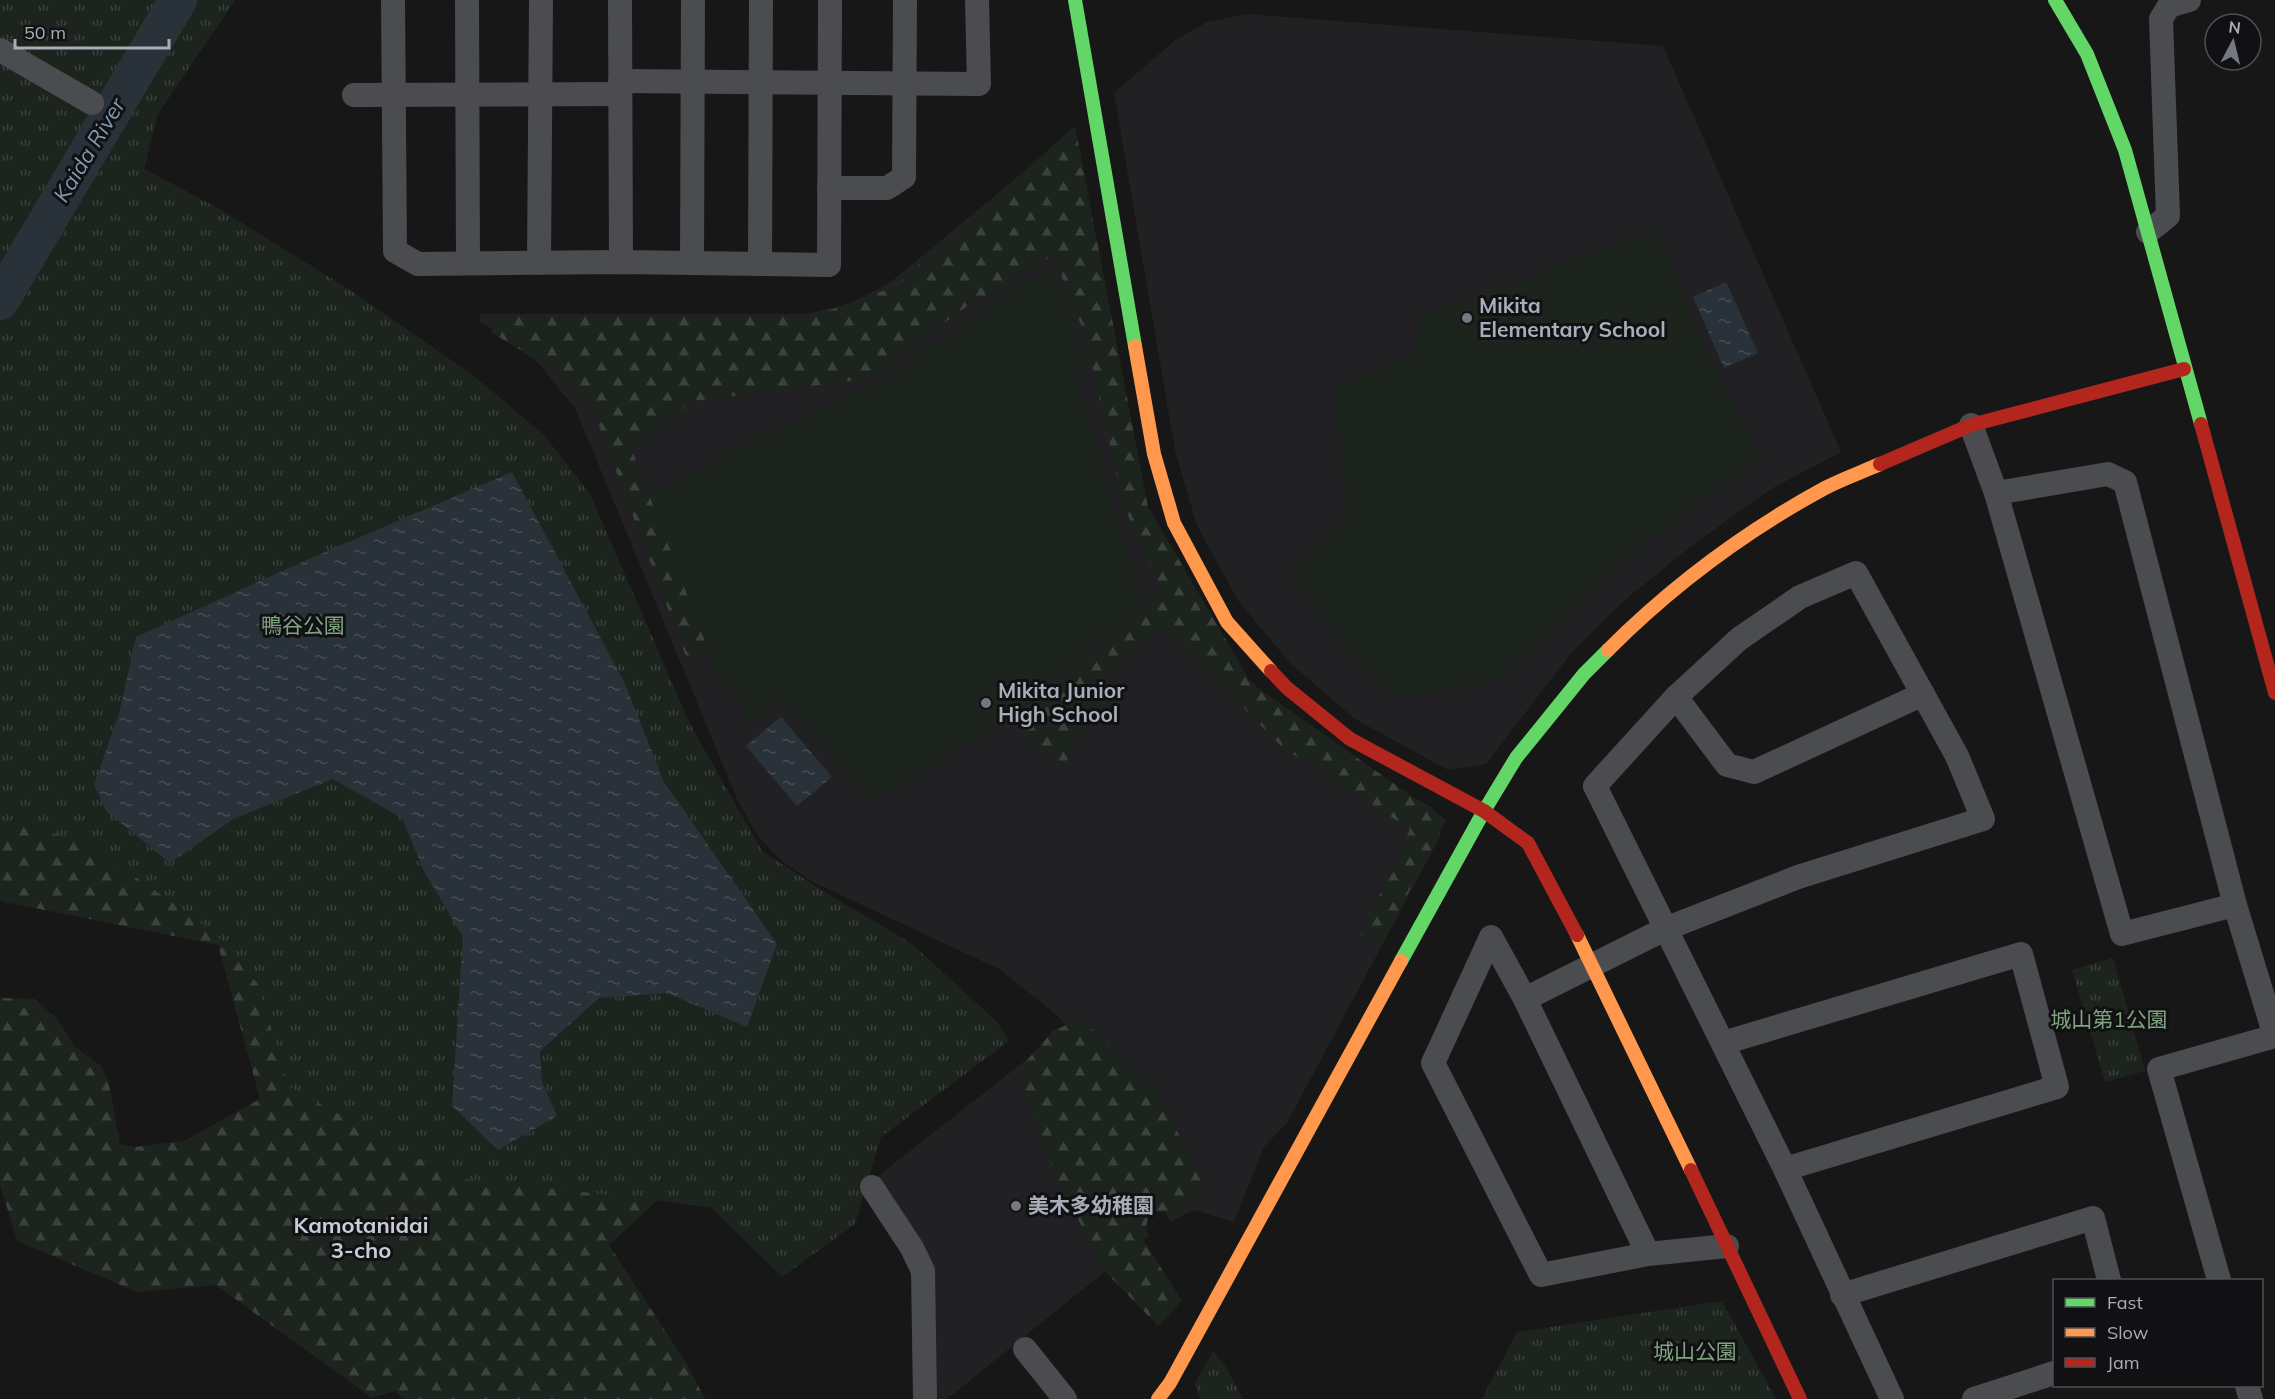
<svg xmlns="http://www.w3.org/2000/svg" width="2275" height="1399" font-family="Mulish,'Noto Sans JP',sans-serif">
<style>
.built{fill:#212123}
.grass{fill:#1d241e}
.forest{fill:url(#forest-firs)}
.park{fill:url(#park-tufts)}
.water{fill:url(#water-ripples)}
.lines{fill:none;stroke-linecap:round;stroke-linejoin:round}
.river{stroke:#2a3239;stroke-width:38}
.street{stroke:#4b4c50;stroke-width:24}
.fast{stroke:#63d668;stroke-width:14}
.slow{stroke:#ff974d;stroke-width:14}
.jam{stroke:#b3261e;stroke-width:14}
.poi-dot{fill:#757880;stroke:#111113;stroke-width:2}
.labels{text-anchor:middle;stroke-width:6;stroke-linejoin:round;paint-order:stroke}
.poi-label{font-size:21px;font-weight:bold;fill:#a8adb8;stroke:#111113;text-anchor:start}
.park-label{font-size:21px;fill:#7fa381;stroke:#111113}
.water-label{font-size:22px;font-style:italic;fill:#7f9bb3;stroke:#111113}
.neighbourhood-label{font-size:22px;font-weight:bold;fill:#c9ccd4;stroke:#111113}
</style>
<defs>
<pattern id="forest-firs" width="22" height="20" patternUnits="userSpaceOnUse" patternTransform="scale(1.5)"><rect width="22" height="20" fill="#1d241e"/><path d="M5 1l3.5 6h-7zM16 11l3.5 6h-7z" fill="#3b413d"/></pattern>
<pattern id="park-tufts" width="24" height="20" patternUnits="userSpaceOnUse" patternTransform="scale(1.5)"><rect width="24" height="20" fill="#1d241e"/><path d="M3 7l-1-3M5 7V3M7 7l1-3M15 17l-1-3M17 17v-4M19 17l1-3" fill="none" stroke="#3b413d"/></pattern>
<pattern id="water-ripples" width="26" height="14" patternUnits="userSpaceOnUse" patternTransform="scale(1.5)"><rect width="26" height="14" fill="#2a3239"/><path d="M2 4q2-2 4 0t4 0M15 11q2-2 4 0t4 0" fill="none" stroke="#464d54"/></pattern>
</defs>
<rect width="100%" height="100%" fill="#171717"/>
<g class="built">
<polygon points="1247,14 1663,46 1841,452 1771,489 1694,544 1626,599 1572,652 1486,764 1448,770 1355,719 1291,664 1239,602 1197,526 1175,450 1114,93 1174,41 1207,22"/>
<polygon points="1074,130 1147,514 1233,664 1316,743 1433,808 1441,835 1287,1123 1264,1147 1234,1222 1194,1210 1170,1222 1112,1090 1059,1017 999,969 815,883 783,862 757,835 737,799 575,408 539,364 499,333 479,321 481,314 808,314 854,302 892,281"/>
<polygon points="1045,1045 1081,1095 1149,1236 947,1399 935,1399 921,1244 878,1176"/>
</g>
<g class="grass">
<polygon points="1656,229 1723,390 1763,458 1650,539 1494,682 1400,698 1356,657 1290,580 1348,511 1333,389 1414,351 1421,317"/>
<polygon points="1056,273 1090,368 1076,377 1142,601 1036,700 876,800 780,701 752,724 715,667 647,492 704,471 710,459 887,379 1015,287"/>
</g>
<g class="forest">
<polygon points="1075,126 1148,507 1252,684 1446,820 1383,942 1361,935 1410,829 1282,747 1166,628 1112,666 1063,768 1014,727 1161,588 1124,507 1085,335 1053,255 966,307 867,379 693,401 632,450 708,649 687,659 593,410 546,365 492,333 494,317 813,316 894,287"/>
<polygon points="0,396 715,1191 662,1196 609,1245 687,1364 705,1399 404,1399 395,1391 372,1398 216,1285 137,1292 17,1241 0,1184 0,998 35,999 58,1020 75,1047 100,1065 108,1080 120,1144 135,1147 184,1141 260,1099 218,945 0,901"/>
<polygon points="1082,1019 1156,1090 1207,1189 1172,1213 1149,1211 1144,1241 1182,1301 1158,1326 1102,1268 1044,1150 1019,1069 1054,1030"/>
</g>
<g class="park">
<polygon points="0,0 235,0 158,114 144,169 218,208 353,292 474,376 544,435 590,494 690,724 762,851 826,893 911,943 998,1023 1009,1041 881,1137 855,1224 782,1277 712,1208 656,1200 454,1178 288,1086 258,984 215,933 83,840 0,822"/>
<polygon points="2113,958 2145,1071 2105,1082 2072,970"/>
<polygon points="1722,1301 1776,1399 1482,1399 1517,1332"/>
<polygon points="1213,1351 1226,1367 1243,1399 1200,1399 1195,1383"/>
</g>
<g class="water">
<polygon points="1726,282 1758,353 1724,368 1693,297"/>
<polygon points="512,472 625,684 664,782 777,944 747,1027 667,993 599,998 540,1051 542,1082 557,1116 498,1150 452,1106 463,937 425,873 402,818 333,779 235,818 170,863 106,811 94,785 119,714 136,637 309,559"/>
<polygon points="781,717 832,777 797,806 746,746"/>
</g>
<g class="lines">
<polyline class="river" points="0,301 178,0"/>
<g class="street">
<polyline points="393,0 395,251 418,264 621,262 829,265 830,0"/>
<polyline points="467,0 468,263"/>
<polyline points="620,0 621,262"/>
<polyline points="0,50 92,103"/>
<polyline points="620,81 979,84 977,0"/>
<polyline points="354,95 620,94"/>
<polyline points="829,188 887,188 904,177 905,0"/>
<polyline points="2148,232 2168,216 2161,19 2169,6 2189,0"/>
<polyline points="539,263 541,0"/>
<polyline points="692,263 693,0"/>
<polyline points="760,264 761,0"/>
<polyline points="1971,425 1996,493 2122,934 2235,905"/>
<polyline points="1996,493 2108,474 2125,482 2235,905 2275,1036"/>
<polyline points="1676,697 1727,765 1754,772 1923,694"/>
<polyline points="1525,999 1665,929 1798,877 1983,819 1957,756 1856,573 1800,597 1739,639 1676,697 1595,786 1785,1169 1892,1399"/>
<polyline points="1723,1043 2021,954 2057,1087 1785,1169"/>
<polyline points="872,1187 912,1248 923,1271 925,1399"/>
<polyline points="1648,1254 1525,999 1491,937 1433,1063 1541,1275 1648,1254 1727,1246"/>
<polyline points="2219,1280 2159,1069 2275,1036"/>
<polyline points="1842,1295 2093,1218 2109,1280"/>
<polyline points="1025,1349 1065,1399"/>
<polyline points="2247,1386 2251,1399"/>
<polyline points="1974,1399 2054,1373"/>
</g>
<g class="fast">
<polyline points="1075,0 1135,346"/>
<polyline points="2055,0 2087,54 2125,150 2201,424"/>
<polyline points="1401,961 1484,811 1516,758 1584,674 1608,650"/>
</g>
<g class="slow">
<polyline points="1135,346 1154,454 1174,523 1227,622 1271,671"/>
<path d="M1608,650C1672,586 1746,531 1825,488C1842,479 1862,472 1880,464"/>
<polyline points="1577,935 1691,1170"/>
<polyline points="1158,1399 1170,1383 1401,961"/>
</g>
<g class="jam">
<polyline points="2201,424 2275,693"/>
<polyline points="1880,464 1971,425 2184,369"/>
<polyline points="1271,671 1287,688 1350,739 1484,811 1528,843 1577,935"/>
<polyline points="1691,1170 1800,1399"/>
</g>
</g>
<g class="poi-dot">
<circle cx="1467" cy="318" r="6"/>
<circle cx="986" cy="703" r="6"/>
<circle cx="1016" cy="1206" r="6"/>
</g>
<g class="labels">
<g class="poi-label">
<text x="1479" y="313">Mikita<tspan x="1479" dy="24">Elementary School</tspan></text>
<text x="998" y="698">Mikita Junior<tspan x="998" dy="24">High School</tspan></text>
<text x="1028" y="1213">美木多幼稚園</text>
</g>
<g class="park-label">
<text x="303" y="633">鴨谷公園</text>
<text x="2109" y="1027">城山第1公園</text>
<text x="1695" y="1359">城山公園</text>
</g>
<g class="water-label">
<text transform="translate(89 150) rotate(-59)" y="8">Kaida River</text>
</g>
<g class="neighbourhood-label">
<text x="361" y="1233">Kamotanidai<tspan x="361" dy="25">3-cho</tspan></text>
</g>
</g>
<rect x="2053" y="1279" width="210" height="108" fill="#111113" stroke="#4d4f55" stroke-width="1.5"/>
<rect x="2065" y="1298" width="30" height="9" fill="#63d668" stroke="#4d4f55" stroke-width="1.5"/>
<text x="2107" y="1309" font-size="18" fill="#a8adb8">Fast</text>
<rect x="2065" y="1328" width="30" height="9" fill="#ff974d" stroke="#4d4f55" stroke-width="1.5"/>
<text x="2107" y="1339" font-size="18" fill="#a8adb8">Slow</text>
<rect x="2065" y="1358" width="30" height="9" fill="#b3261e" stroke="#4d4f55" stroke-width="1.5"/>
<text x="2107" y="1369" font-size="18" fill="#a8adb8">Jam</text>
<g transform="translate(2233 42) rotate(7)"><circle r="28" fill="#111113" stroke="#4d4f55" stroke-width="1.5"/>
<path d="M0-4.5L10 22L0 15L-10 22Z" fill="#757880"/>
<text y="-9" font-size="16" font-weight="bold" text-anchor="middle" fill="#a8adb8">N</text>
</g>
<path d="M15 39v9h154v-9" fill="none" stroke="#a8adb8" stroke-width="3"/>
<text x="24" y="39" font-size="18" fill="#a8adb8" stroke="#111113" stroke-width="4.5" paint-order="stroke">50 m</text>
</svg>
